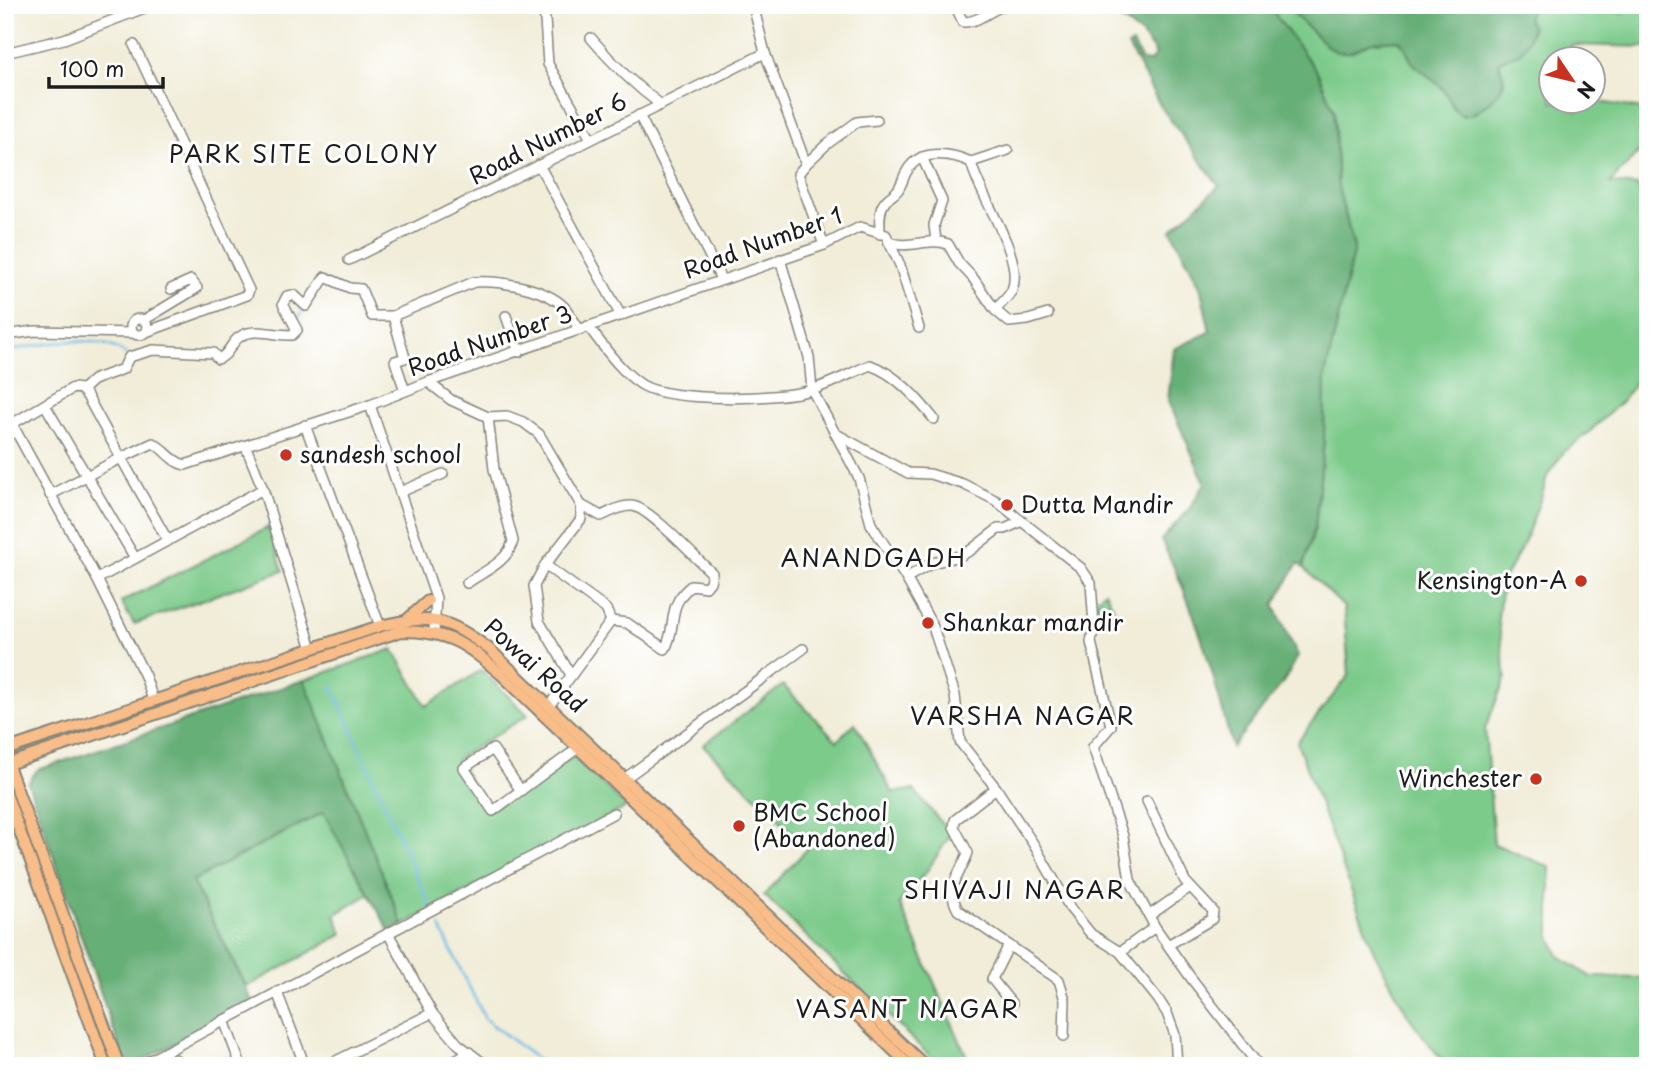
<svg xmlns="http://www.w3.org/2000/svg" width="1653" height="1071" font-family="'Playpen Sans',sans-serif">
<style>
.green{fill:#7dcb8b;stroke:#4c7454;stroke-width:2}
.forest{fill:#66af77;stroke:#41664a;stroke-width:2}
.lines{fill:none;stroke-linecap:round;stroke-linejoin:round}
.stream{stroke:#6cb9e5;stroke-width:2.5}
.minor-casing{stroke:#86847a;stroke-width:12}
.major-casing{stroke:#86847a;stroke-width:14}
.minor{stroke:#fff;stroke-width:9}
.major{stroke:#f8bd88;stroke-width:10}
.poi-dot{fill:#c8321e;stroke:#fff;stroke-width:2.5}
.labels{text-anchor:middle;stroke-width:6;stroke-linejoin:round;paint-order:stroke}
.street-label{font-size:23px;fill:#1c1c1c;stroke:#fff}
.poi-label{font-size:23px;fill:#1c1c1c;stroke:#fff;text-anchor:start}
.neighbourhood-label{font-size:24px;letter-spacing:2px;fill:#1c1c1c;stroke:#fff}
</style>
<rect width="100%" height="100%" fill="#fff"/>
<filter id="ink" filterUnits="userSpaceOnUse"><feTurbulence type="fractalNoise" baseFrequency=".0143" numOctaves="2"/><feDisplacementMap in="SourceGraphic" scale="14" xChannelSelector="R" yChannelSelector="G"/><feConvolveMatrix kernelMatrix="1 2 1 2 8 2 1 2 1" color-interpolation-filters="sRGB"/></filter>
<filter id="wash" filterUnits="userSpaceOnUse"><feTurbulence type="fractalNoise" baseFrequency=".00686" numOctaves="4" result="noise"/><feDisplacementMap in="SourceGraphic" scale="28" xChannelSelector="R" yChannelSelector="G"/><feGaussianBlur stdDeviation="1.57" result="paint"/><feColorMatrix in="noise" values="0 0 0 0 0 0 0 0 0 0 0 0 0 0 0 0 0 1.4 0 .05"/><feComposite in="paint" operator="in"/></filter>
<g filter="url(#wash)">
<rect width="100%" height="100%" fill="#f1edd9"/>
<g class="green">
<polygon points="1268,5 1285,5 1326,45 1337,52 1355,50 1372,42 1398,40 1407,48 1411,60 1443,89 1463,114 1475,113 1491,101 1503,85 1504,79 1499,61 1504,57 1516,55 1528,23 1527,17 1536,5 1604,5 1623,14 1630,5 1648,5 1648,47 1572,45 1558,59 1552,60 1552,102 1563,102 1577,111 1601,102 1648,110 1648,142 1610,183 1638,186 1648,231 1648,366 1622,401 1588,433 1564,452 1547,476 1542,495 1524,543 1502,582 1498,618 1506,677 1485,729 1494,844 1550,867 1550,935 1559,956 1591,977 1640,978 1648,983 1648,1066 1446,1066 1409,1017 1374,952 1297,742 1349,675 1344,607 1303,567 1315,527 1324,441 1325,376 1354,248 1338,187 1334,111 1318,73"/>
<polygon points="269,527 283,571 134,624 121,602"/>
<polygon points="1105,591 1117,615 1098,622 1095,601"/>
<polygon points="393,649 426,706 481,670 528,715 457,759 487,811 572,756 627,807 403,925 304,680"/>
<polygon points="783,685 837,741 855,723 892,792 914,790 951,834 927,871 899,903 971,1066 940,1066 764,895 808,848 703,745"/>
<polygon points="324,812 369,894 335,915 343,934 247,987 192,881"/>
</g>
<g class="forest">
<path d="M1105,5H1268L1318,73L1334,111L1338,187L1354,248L1325,376L1324,441L1315,527L1303,567L1298,563L1274,605L1298,656L1285,680L1232,747C1213,672 1196,609 1161,540L1189,509L1205,483L1168,400L1174,349L1210,332L1200,286L1171,230L1219,186L1161,107L1128,46L1133,44L1142,61L1150,62L1156,54L1142,35L1111,12Z"/>
<path d="M1285,5H1536L1527,17L1532,28C1529,38 1526,50 1516,55C1509,58 1505,56 1499,62C1499,68 1502,71 1503,77C1506,88 1491,101 1483,107C1453,130 1455,102 1441,87C1433,77 1420,72 1412,62C1406,54 1408,46 1399,40L1372,42L1350,52H1337L1326,45Z"/>
<polygon points="304,680 403,925 390,932 323,812 192,881 254,1004 131,1066 126,1066 28,783 37,770"/>
</g>
<g class="lines">
<g class="stream">
<polyline points="274,329 288,330 306,308"/>
<path d="M5,352C40,344 97,331 127,355"/>
<polyline points="332,686 431,908"/>
<polyline points="440,927 485,1019 546,1066"/>
</g>
</g>
</g>
<g filter="url(#ink)">
<g class="lines">
<defs>
<g id="minor">
<polyline points="544,5 548,64 591,139"/>
<polyline points="753,5 765,53 806,164 798,174 824,245"/>
<path d="M955,5L963,22C977,23 991,10 1004,5"/>
<path d="M591,38C611,62 634,85 660,104"/>
<polyline points="134,45 249,290 247,295 146,332"/>
<polyline points="5,53 64,39 152,5"/>
<polyline points="639,115 721,279"/>
<polyline points="922,157 942,201 934,225 936,241"/>
<path d="M971,162C979,197 1025,256 1012,290C1009,297 1000,304 995,310"/>
<polyline points="806,164 827,144 857,122 877,120"/>
<polyline points="539,165 621,316"/>
<path d="M880,234C880,224 878,210 885,202C888,197 894,195 897,191C902,185 903,177 907,171C920,148 951,153 971,162L1008,150"/>
<polyline points="889,242 900,265 919,328"/>
<polyline points="780,259 809,357 812,390 859,478 871,524 906,578 933,627 955,695 960,742 996,788 1034,845 1070,908 1091,934 1120,952 1158,999 1167,1013 1175,1035 1177,1066"/>
<polyline points="349,260 765,53"/>
<polyline points="393,316 405,358 395,361 405,391"/>
<polyline points="506,316 519,352"/>
<circle cx="139" cy="327" r="8"/>
<polyline points="144,320 197,288 191,280 171,289"/>
<path d="M588,326C604,347 620,371 642,385C670,402 779,400 811,390C831,384 851,373 870,365C896,374 917,398 934,419"/>
<polyline points="5,335 35,331 134,333"/>
<polyline points="428,382 451,400 488,417 507,416 523,422 539,434 581,505 581,519 545,565 534,586 539,621 571,675"/>
<path d="M82,390L93,380L123,369L129,357L153,350L213,353L218,359C230,355 230,342 241,336C255,327 276,336 292,335L297,330L283,304L287,296L294,295L306,306L325,277L350,288L361,289L372,316H393L474,282C499,280 546,288 564,307C570,314 575,323 580,330"/>
<polyline points="45,405 135,558"/>
<polyline points="370,405 436,598 434,632"/>
<polyline points="12,424 97,579 145,676 153,700"/>
<polyline points="305,425 380,626"/>
<path d="M5,428L73,388L81,389L87,396L121,458L153,443C165,449 171,462 185,465L370,405L428,382L824,245L860,227L886,235L889,242C909,250 928,237 948,244L959,263L973,278L995,310L1009,322L1028,320L1048,314"/>
<polyline points="838,435 908,473 930,474 963,484 995,500 1081,568 1091,583 1094,625 1091,642 1111,726 1093,747 1123,836 1130,880 1155,927"/>
<polyline points="246,447 263,489 312,649"/>
<polyline points="400,492 443,474"/>
<polyline points="50,495 121,458 168,541"/>
<path d="M581,505L601,516C611,512 621,505 632,506C649,507 697,560 712,573L710,582L706,587L692,585C665,606 678,626 665,649L627,623L611,621"/>
<polyline points="545,565 606,609 611,621 549,706"/>
<polyline points="906,578 932,563 960,556 971,550 998,529 1005,529 1020,522"/>
<polyline points="97,579 263,489"/>
<path d="M467,583C484,571 508,562 513,541L494,469L488,417"/>
<polyline points="620,782 803,649"/>
<path d="M996,788L955,820L954,827L968,853C959,877 945,886 958,910L1059,980L1065,1000L1064,1036"/>
<polyline points="521,791 493,749 464,768 493,811 578,748"/>
<polyline points="1147,801 1185,881 1213,911 1212,919 1168,945"/>
<polyline points="1150,915 1190,887"/>
<polyline points="388,933 432,1013 458,1044 487,1066"/>
<polyline points="1009,945 992,979 1012,1004"/>
<polyline points="1120,952 1155,927 1191,978 1259,1066"/>
<polyline points="277,992 305,1066"/>
<polyline points="224,1020 241,1066"/>
<polyline points="175,1059 177,1066"/>
<polyline points="139,1066 614,813"/>
<polyline points="326,1066 432,1013"/>
<polyline points="445,1066 469,1052"/>
</g>
<g id="major">
<polyline points="408,619 428,601"/>
<path d="M5,750L380,626C431,614 447,618 489,649L925,1066"/>
<polyline points="6,760 119,1066"/>
<path d="M5,765L401,631C449,631 466,644 501,674L910,1066"/>
<polyline points="5,791 106,1066"/>
</g>
</defs>
<use href="#minor" class="minor-casing"/>
<use href="#major" class="major-casing"/>
<use href="#minor" class="minor"/>
<use href="#major" class="major"/>
</g>
</g>
<g class="poi-dot">
<circle cx="286" cy="455" r="7"/>
<circle cx="1007" cy="505" r="7"/>
<circle cx="1581" cy="581" r="7"/>
<circle cx="928" cy="623" r="7"/>
<circle cx="1536" cy="779" r="7"/>
<circle cx="739" cy="826" r="7"/>
</g>
<g class="labels">
<g class="street-label">
<text transform="translate(548 139) rotate(-27)" y="8">Road Number 6</text>
<text transform="translate(763 243) rotate(-20)" y="8">Road Number 1</text>
<text transform="translate(490 341) rotate(-19)" y="8">Road Number 3</text>
<text transform="translate(535 666) rotate(42)" y="8">Powai Road</text>
</g>
<g class="poi-label">
<text x="300" y="463">sandesh school</text>
<text x="1021" y="513">Dutta Mandir</text>
<text x="1567" y="589" text-anchor="end">Kensington-A</text>
<text x="942" y="631">Shankar mandir</text>
<text x="1522" y="787" text-anchor="end">Winchester</text>
<text x="753" y="821">BMC School<tspan x="753" dy="26">(Abandoned)</tspan></text>
</g>
<g class="neighbourhood-label">
<text x="304" y="163">PARK SITE COLONY</text>
<text x="874" y="567">ANANDGADH</text>
<text x="1023" y="725">VARSHA NAGAR</text>
<text x="1015" y="899">SHIVAJI NAGAR</text>
<text x="908" y="1018">VASANT NAGAR</text>
</g>
</g>
<rect width="1653" height="1071" fill="none" stroke="#fff" stroke-width="28"/>
<g transform="translate(1572 80) rotate(125)"><circle r="33" fill="#ffffff" stroke="#a4a4a4" stroke-width="2"/>
<path d="M0-5L12 26L0 18L-12 26Z" fill="#c8321e"/>
<text y="-10" font-size="19" font-weight="bold" text-anchor="middle" fill="#1c1c1c">N</text>
</g>
<path d="M49 77v10h114v-10" fill="none" stroke="#1c1c1c" stroke-width="3.5"/>
<text x="60" y="77" font-size="21" fill="#1c1c1c" stroke="#ffffff" stroke-width="5" paint-order="stroke">100 m</text>
</svg>
